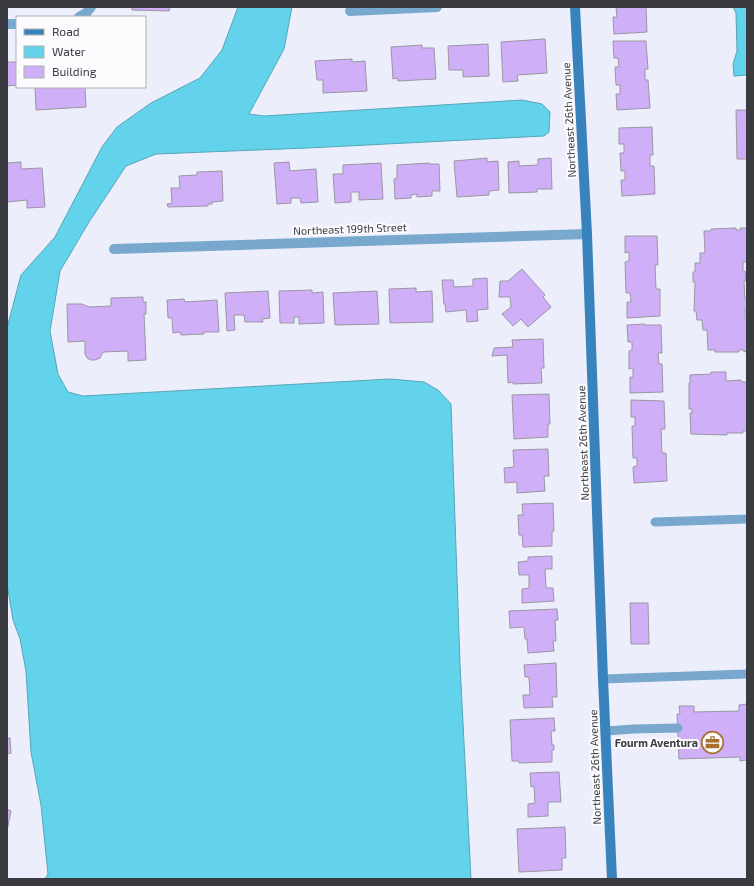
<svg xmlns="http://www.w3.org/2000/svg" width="754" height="886" font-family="'Exo 2',sans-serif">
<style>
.water{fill:#62d3eb;stroke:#56a5b8}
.building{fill:#d0aff9;stroke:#9b96a1}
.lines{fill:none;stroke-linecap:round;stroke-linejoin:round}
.lane{stroke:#79a8ce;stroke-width:9}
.street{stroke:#79a8ce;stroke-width:10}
.secondary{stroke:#3883bb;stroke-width:10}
.labels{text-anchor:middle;stroke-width:4;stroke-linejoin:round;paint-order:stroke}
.street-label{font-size:11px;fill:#3a3b40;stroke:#fcfcff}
.poi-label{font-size:11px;font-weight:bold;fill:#3a3b40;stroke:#fcfcff;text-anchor:end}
</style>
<rect width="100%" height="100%" fill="#eceffb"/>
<g class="water">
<polygon points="238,7 292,7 284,49 249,114 264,116 522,100 542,104 550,112 549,132 544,136 308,148 156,154 126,166 89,222 60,271 50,331 58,374 68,392 83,396 390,379 424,382 438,390 451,404 460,664 471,879 45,879 48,874 41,805 31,752 26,671 20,639 13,620 7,584 7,328 21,275 55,237 102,147 117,127 151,103 200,78 222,50"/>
<polygon points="733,7 747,7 747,75 734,76 733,64 737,51 736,13"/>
</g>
<g class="building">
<polygon points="132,7 170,7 169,11 132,10"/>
<polygon points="616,7 646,7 647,32 614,34 613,17 617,17"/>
<polygon points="545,39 547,73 517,75 518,81 503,82 501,42"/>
<polygon points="613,41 646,41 648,69 645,69 645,80 648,80 650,108 617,110 616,94 620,94 620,85 616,85 615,67 619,67 618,58 614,58"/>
<polygon points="488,44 489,76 463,77 463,70 449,70 448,46"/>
<polygon points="422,45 422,48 434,48 436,79 398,81 397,78 393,79 391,47"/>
<polygon points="352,59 352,62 365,61 367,91 323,93 323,80 317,80 315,61"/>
<polygon points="7,62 17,62 17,85 7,86"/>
<polygon points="35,87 85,87 86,107 36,110"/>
<polygon points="747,108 747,159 737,159 736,110 747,110"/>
<polygon points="652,127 653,155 650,155 650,166 654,166 655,194 622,196 621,180 625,180 625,171 621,171 620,153 624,153 624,144 619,144 619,128"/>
<polygon points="487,158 487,162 498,161 499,190 489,191 489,195 457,197 454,161"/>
<polygon points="551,158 552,189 537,189 537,192 509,193 508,162 519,161 519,166 538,165 538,159"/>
<polygon points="21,162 21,169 42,168 45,207 27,208 27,200 7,202 7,163"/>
<polygon points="289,162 290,171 316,169 318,202 301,203 300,198 291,198 291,203 277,204 274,163"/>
<polygon points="381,163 383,199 359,200 359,192 351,192 351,202 335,203 333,174 343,174 343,165"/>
<polygon points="429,163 429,164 439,164 440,191 432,191 432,196 417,197 417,194 411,195 411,198 395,199 394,179 397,178 397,165"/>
<polygon points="222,171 223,201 212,202 212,204 208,204 208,206 168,207 167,204 172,203 171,188 180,188 179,176 197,175 197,172"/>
<polygon points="736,228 736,230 741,230 740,228 747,228 747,262 743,262 743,271 745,271 746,281 744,281 745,299 747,299 747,309 745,309 745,318 747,318 747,351 744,352 744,350 739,350 739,352 715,352 715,350 708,350 707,330 703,330 702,320 697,320 696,311 694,311 695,282 693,282 693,272 695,272 695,263 700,263 700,253 705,253 704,231 711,231 711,229"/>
<polygon points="625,236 657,236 658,265 655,265 656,289 660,289 660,316 627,318 627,302 631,302 630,293 626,293 625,262 629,261 629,252 625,253"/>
<polygon points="522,269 545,295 543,297 551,307 528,327 521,319 513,326 502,314 511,307 510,297 499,297 500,281 508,281"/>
<polygon points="487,278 488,309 477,310 478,321 467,322 466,310 446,312 445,304 444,304 442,280 453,280 454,287 473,286 473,279"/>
<polygon points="416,288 416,292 432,291 433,322 390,323 389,289"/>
<polygon points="312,290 312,293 323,292 324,323 299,324 299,317 294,317 294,323 280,323 279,291"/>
<polygon points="268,291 270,318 262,319 263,322 245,322 244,315 234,315 235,330 227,331 225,293"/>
<polygon points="377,291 379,324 335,325 333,293"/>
<polygon points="143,297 143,302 146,302 146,314 144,314 146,360 128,361 128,351 103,352 100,358 95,360 91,360 87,358 85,354 85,341 68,342 67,304 82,304 89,307 111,306 111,298"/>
<polygon points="184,299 185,302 217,300 219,332 204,332 204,334 181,335 180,332 173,333 172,318 168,318 167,300"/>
<polygon points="644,324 644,325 661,325 662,353 658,353 659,364 662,364 663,392 630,393 630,377 633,377 633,368 629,369 629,351 632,350 632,342 628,342 627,325"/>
<polygon points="543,339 544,368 541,368 542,383 513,384 513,382 508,383 507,355 492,356 494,348 513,347 512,340"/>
<polygon points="711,372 726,372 726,381 741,380 741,382 747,382 747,431 743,431 743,433 727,433 727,435 691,434 690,413 692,413 692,409 689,409 689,383 690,383 690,375 711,374"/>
<polygon points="549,394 550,424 548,424 548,437 514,439 512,395"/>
<polygon points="631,400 664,401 665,429 661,429 662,453 666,453 667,481 634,483 633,467 637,466 637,458 633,458 632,426 635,426 635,417 631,417"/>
<polygon points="548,449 549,476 544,476 545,491 517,493 517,482 505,483 504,468 514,467 513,450"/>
<polygon points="553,503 554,531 552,531 552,546 523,547 522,535 519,535 518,515 523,515 522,504"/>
<polygon points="552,556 552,569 545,569 546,588 553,588 554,601 522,603 522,589 529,588 529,575 519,575 518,562 528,561 528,557"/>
<polygon points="630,603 648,603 649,644 631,644"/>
<polygon points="557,609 558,620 555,620 556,641 553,641 554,651 528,653 527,639 525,639 524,627 510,628 509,611"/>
<polygon points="556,663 557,697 552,697 553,707 524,708 523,695 530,695 529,677 525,677 524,665"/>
<polygon points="747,704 747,760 740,761 740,757 679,759 677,714 680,714 679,706 694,706 694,712 739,711 739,705"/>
<polygon points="554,718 555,731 551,731 552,745 554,745 554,750 552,750 552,762 519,763 519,761 512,761 510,720"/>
<polygon points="7,738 10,738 11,753 7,754"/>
<polygon points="559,772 561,802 548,802 548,816 528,817 528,804 535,803 534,786 531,787 530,773"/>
<polygon points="7,809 11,811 7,831"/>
<polygon points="565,827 566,858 562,858 562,870 519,872 517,829"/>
</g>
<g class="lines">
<g class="lane">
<polyline points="655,522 747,519"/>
<polyline points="603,679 747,674"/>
<polyline points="606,731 634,729 678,728"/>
</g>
<g class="street">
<polyline points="350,11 437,7"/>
<polyline points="79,17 86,13 91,7"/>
<polyline points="7,24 17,24"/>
<polyline points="114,249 587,234"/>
</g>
<polyline class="secondary" points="575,7 587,234 603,679 612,879"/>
</g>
<defs>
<symbol id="office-ring" viewBox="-11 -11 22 22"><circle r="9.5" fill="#fcfcff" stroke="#a96f2e" stroke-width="1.5"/><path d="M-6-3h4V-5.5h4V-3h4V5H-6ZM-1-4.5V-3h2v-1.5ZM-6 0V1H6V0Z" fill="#a96f2e"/></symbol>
</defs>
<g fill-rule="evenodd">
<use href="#office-ring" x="700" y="730" width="25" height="25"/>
</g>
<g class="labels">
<g class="street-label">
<text transform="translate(569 120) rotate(-93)" y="4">Northeast 26th Avenue</text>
<text transform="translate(350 229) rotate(-2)" y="4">Northeast 199th Street</text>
<text transform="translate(583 443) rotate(-92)" y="4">Northeast 26th Avenue</text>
<text transform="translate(595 767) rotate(-92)" y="4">Northeast 26th Avenue</text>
</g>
<g class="poi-label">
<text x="698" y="747">Fourm Aventura</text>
</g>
</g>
<rect width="754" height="886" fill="none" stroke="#3a3b40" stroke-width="16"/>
<rect x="16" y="16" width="130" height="72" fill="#fcfcff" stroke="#aeafb3"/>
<rect x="24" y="29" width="20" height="6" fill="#3883bb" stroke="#aeafb3"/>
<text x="52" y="36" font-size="12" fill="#3a3b40">Road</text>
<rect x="24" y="46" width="20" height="12" fill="#62d3eb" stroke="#aeafb3"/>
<text x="52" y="56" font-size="12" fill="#3a3b40">Water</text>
<rect x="24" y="66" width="20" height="12" fill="#d0aff9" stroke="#aeafb3"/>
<text x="52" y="76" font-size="12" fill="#3a3b40">Building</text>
</svg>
